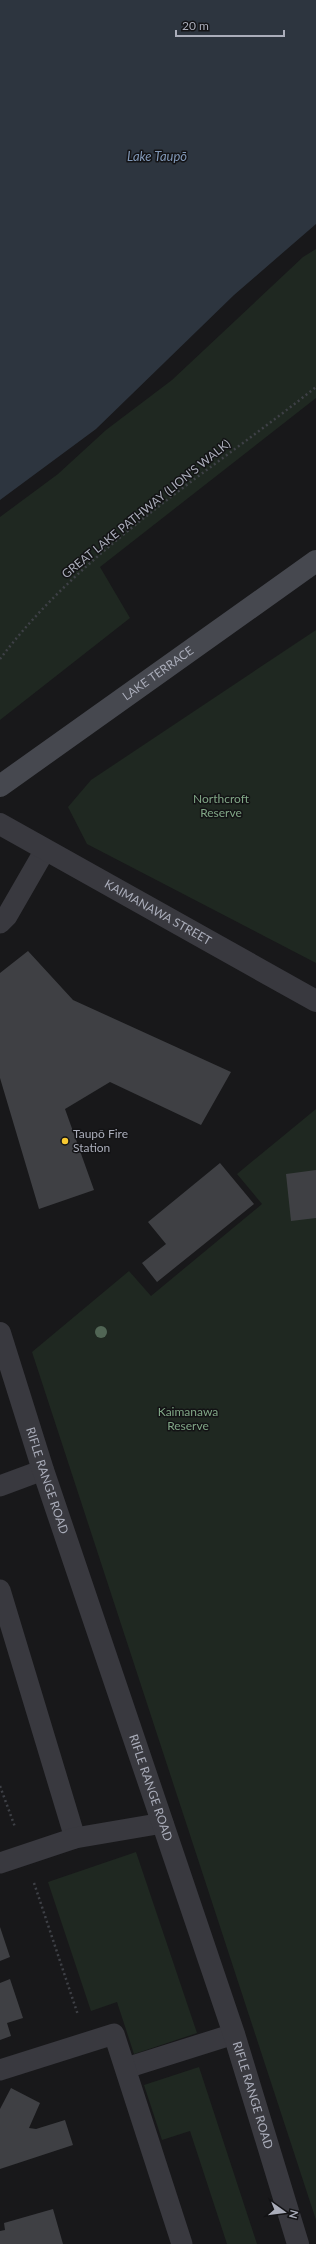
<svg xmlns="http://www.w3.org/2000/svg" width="316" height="2244" font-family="Lato,sans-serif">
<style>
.green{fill:#1f2821}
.water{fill:#2d353f}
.building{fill:#3f4044}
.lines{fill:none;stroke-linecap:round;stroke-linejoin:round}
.path{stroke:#3e4046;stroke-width:2.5;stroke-dasharray:2 3;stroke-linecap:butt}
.service{stroke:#39393f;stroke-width:21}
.minor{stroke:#39393f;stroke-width:22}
.tertiary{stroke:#39393f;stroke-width:22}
.secondary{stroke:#46484f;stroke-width:22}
.tree{fill:#516655}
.poi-dot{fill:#f8c931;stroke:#131315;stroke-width:1.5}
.labels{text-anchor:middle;stroke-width:3;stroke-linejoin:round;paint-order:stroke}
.street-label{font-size:12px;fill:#aaadba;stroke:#131315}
.park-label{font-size:12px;fill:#80a686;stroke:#131315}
.poi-label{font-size:12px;fill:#aaadba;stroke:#131315;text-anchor:start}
.water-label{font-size:13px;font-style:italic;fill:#8097b6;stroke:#131315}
</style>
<rect width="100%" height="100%" fill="#18181a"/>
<g class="green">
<polygon points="316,249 316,398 100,567 130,618 0,720 0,517 58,474 106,430 172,380 303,257"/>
<polygon points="316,630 316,963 87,844 68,807 91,780"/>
<polygon points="316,1109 316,2220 32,1352 129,1271 151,1296 262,1204 237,1174"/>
<polygon points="136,1852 197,2033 134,2054 117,2002 91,2011 48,1882"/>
<polygon points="199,2067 257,2244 227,2244 190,2131 162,2140 144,2085"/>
</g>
<polygon class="water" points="0,0 316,0 316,224 234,295 96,429 0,500"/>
<g class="building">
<polygon points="28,951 73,1000 231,1072 201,1125 110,1082 65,1109 94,1190 39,1209 0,1078 0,973"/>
<polygon points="220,1163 254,1204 157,1282 142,1263 166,1244 148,1222"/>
<polygon points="316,1170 316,1218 291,1221 286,1174"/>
<polygon points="0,1927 10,1957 0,1961"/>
<polygon points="10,1979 23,2018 7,2023 11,2036 0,2040 0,1983"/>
<polygon points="11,2088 40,2103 29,2128 36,2129 65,2120 73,2145 0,2169 0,2109"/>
<polygon points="53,2209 63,2244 0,2244 0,2231 5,2230 4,2223"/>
</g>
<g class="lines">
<g class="path">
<path d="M0,659C83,549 209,473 316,387"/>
<polyline points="0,1786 15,1827"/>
<polyline points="34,1883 78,2015"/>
</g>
<g class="service">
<polyline points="0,923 7,916 45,850"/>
<polyline points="0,1486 43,1470"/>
<polyline points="0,1590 75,1838"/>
<polyline points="0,1863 75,1838 163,1823"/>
<polyline points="126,2068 234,2034"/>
<polyline points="0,2070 114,2034 182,2244"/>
</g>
<path class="minor" id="s1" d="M0,824L316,1001"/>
<path class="tertiary" id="s2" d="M0,1333L43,1470L234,2034L298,2244"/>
<path class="secondary" id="s3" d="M0,786L316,561"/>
</g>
<circle class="tree" cx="101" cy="1332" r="6"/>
<circle class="poi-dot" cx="65" cy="1141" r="4"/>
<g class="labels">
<g class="street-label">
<text transform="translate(146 509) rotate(-39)" y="4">GREAT LAKE PATHWAY (LION'S WALK)</text>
<text dy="4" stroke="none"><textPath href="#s3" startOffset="194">LAKE TERRACE</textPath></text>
<text dy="4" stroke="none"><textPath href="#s1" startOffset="181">KAIMANAWA STREET</textPath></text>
<text dy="4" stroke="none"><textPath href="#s2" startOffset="155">RIFLE RANGE ROAD</textPath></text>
<text dy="4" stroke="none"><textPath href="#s2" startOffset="479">RIFLE RANGE ROAD</textPath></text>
<text dy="4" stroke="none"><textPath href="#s2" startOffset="803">RIFLE RANGE ROAD</textPath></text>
</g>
<g class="park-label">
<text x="221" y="803">Northcroft<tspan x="221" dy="14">Reserve</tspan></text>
<text x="188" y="1416">Kaimanawa<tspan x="188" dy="14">Reserve</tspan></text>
</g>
<g class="poi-label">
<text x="73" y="1138">Taupō Fire<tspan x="73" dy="14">Station</tspan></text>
</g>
<g class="water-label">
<text x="157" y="161">Lake Taupō</text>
</g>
</g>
<g transform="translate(284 2212) rotate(104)" stroke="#131315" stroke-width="3" paint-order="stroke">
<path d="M0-3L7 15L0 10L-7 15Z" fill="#aaadba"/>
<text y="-6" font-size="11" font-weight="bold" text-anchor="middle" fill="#aaadba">N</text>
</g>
<path d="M176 30v6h108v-6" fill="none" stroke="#aaadba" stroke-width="2"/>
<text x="182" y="30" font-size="12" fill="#aaadba" stroke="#131315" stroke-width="3" paint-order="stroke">20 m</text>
</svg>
